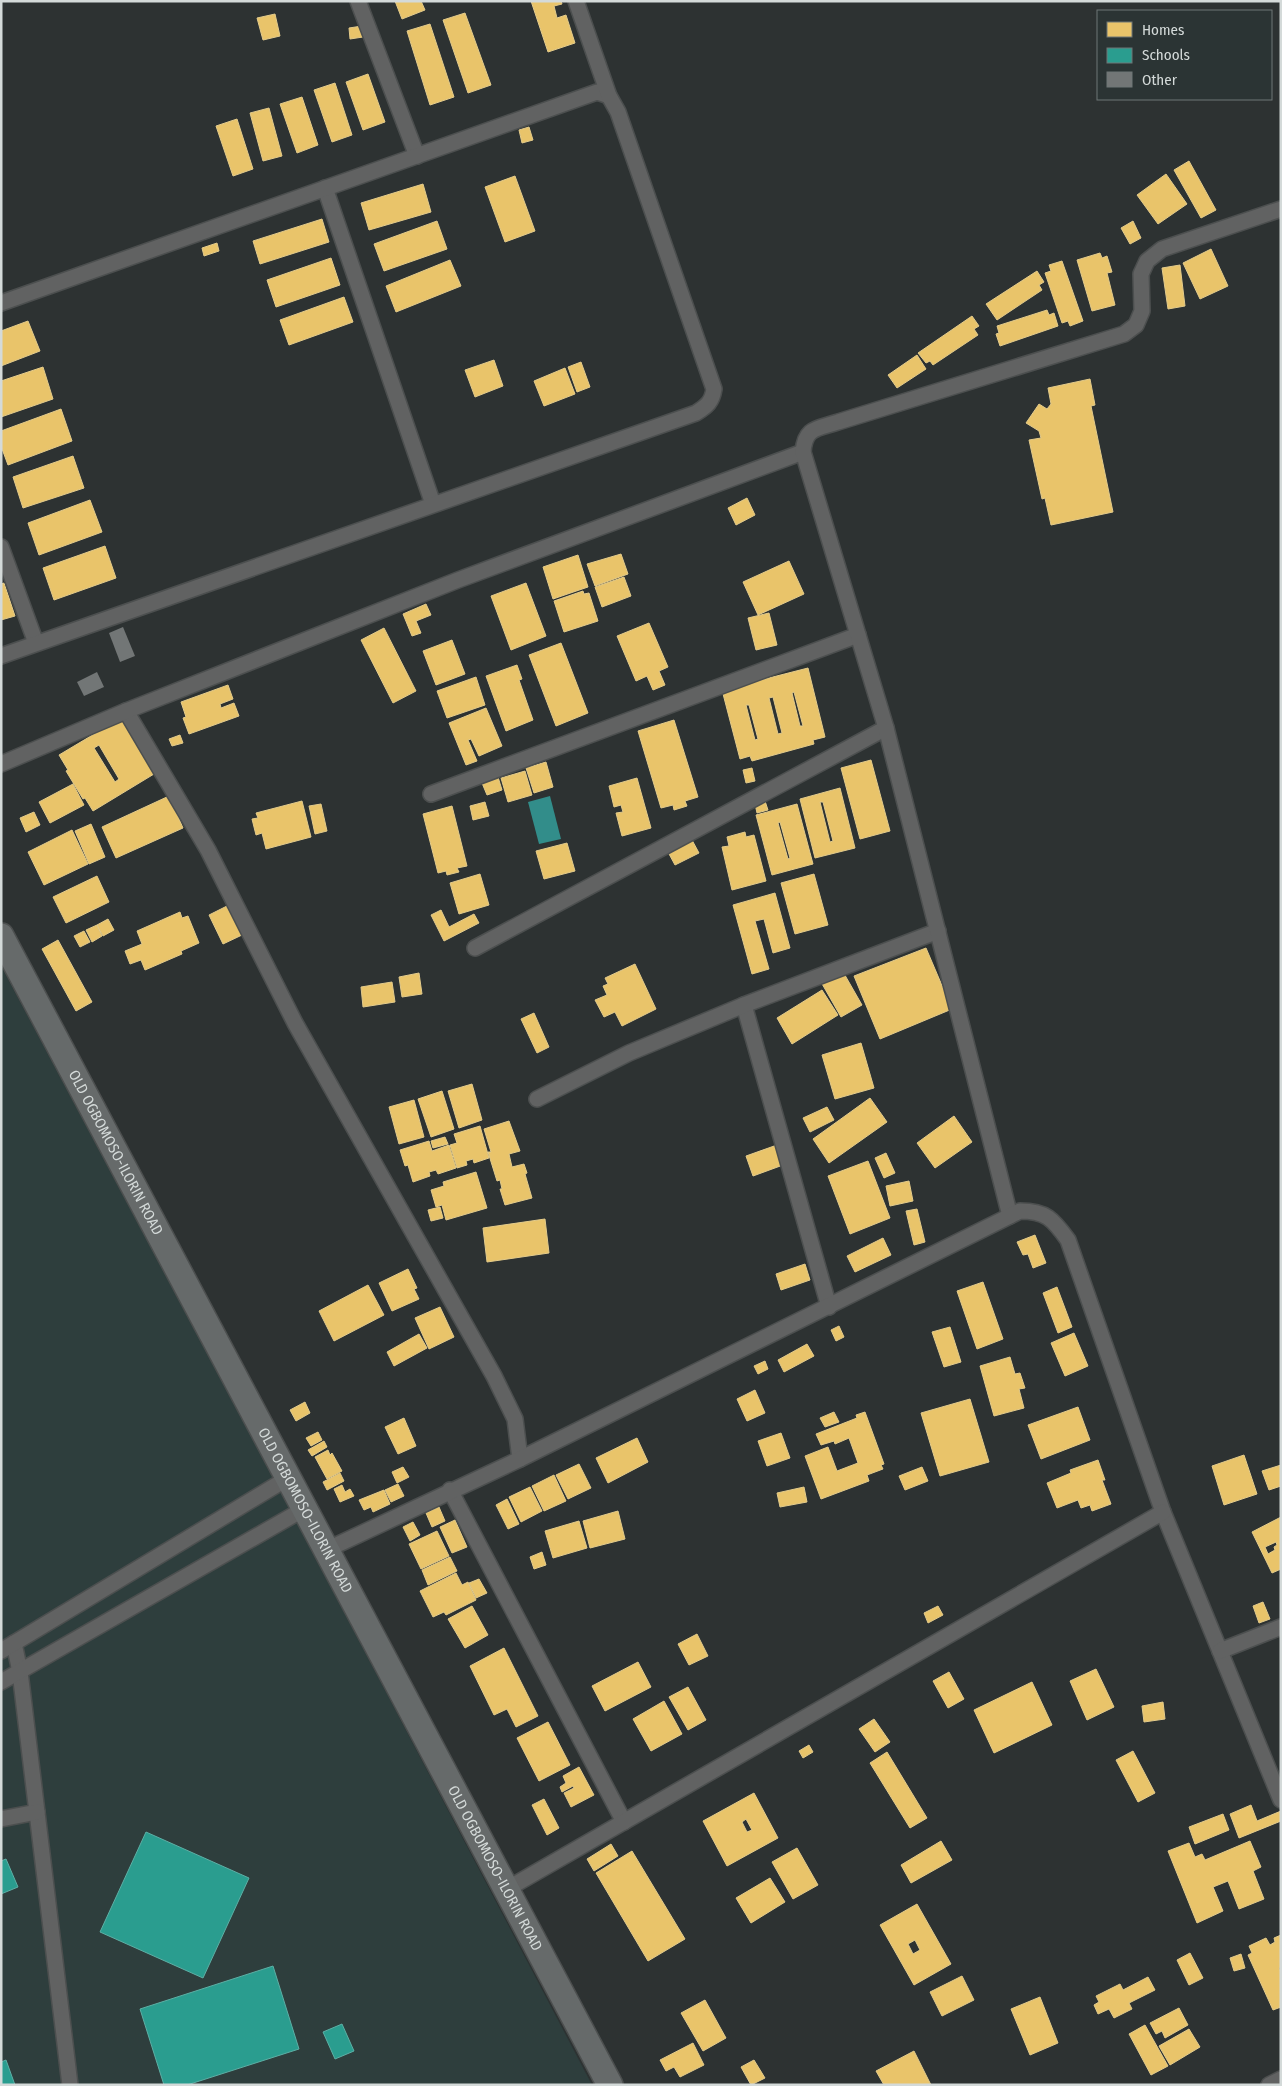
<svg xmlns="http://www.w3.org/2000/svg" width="1282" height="2086" font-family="'Fira Sans Condensed',sans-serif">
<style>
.built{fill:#2e3e3d}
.water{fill:#328d8a}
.homes{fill:#e9c46a;stroke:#e3cb8b;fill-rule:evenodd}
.schools{fill:#2a9d8f;stroke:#5dafa5}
.building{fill:#727676}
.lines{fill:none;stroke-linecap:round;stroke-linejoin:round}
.minor-casing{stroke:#4c4f4f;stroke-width:18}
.trunk-casing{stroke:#4c4f4f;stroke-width:28}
.minor{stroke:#616262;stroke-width:15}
.trunk{stroke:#666a6a;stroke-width:25}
.labels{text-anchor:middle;stroke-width:5;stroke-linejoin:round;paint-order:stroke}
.street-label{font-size:15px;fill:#d4dad9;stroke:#2b3434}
</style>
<rect width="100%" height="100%" fill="#2d3232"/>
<polygon class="built" points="1,966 268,1467 592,2085 1,2085"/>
<polygon class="water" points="550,796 561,839 539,844 528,802"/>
<g class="homes">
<polygon points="395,1 421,1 425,10 402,19"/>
<polygon points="531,1 561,1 562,4 554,6 557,18 566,15 575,43 548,52"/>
<polygon points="465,13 491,85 468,93 443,20"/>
<polygon points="275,14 280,36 263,40 257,18"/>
<polygon points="430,24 454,97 430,105 407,31"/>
<polygon points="362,26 363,37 350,39 349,28"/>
<polygon points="368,74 385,122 363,130 346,82"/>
<polygon points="335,83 352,135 332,142 314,90"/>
<polygon points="302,97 318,145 297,153 280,104"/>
<polygon points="269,108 282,156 263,161 250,113"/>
<polygon points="237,119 253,169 233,176 216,126"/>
<polygon points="529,127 533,140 522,143 519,130"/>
<polygon points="1189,161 1216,210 1201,218 1174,170"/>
<polygon points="1166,174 1187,204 1158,224 1137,195"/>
<polygon points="515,176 535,231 505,242 485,187"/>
<polygon points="423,184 431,212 369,230 361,203"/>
<polygon points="322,219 329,242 260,264 253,241"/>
<polygon points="437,221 447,249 384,271 374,244"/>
<polygon points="1133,221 1141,238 1130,244 1121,228"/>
<polygon points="217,243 219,251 204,256 202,248"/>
<polygon points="1211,249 1228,286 1200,299 1183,263"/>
<polygon points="1100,253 1102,258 1107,256 1112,272 1107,273 1115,305 1092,311 1077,260"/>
<polygon points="331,258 340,285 276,307 267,280"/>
<polygon points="450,260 461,286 396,312 386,286"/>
<polygon points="1062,261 1083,321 1070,326 1068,321 1062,323 1045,273 1051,271 1049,265"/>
<polygon points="1180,265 1185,306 1168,309 1162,268"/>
<polygon points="1037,271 1044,282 1039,285 1042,290 997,320 986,304"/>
<polygon points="344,297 353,322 289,345 280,320"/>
<polygon points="1047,310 1049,315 1054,313 1058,326 1000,346 996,334 999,333 997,326"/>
<polygon points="972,316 979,326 974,329 978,335 933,365 930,361 926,363 918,353"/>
<polygon points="28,321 40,351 1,366 1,331"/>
<polygon points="917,355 926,369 897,388 888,375"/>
<polygon points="494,360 503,386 475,397 465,370"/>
<polygon points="581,362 590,387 577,392 568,367"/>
<polygon points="43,367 53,399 1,417 1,381"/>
<polygon points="565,368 575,394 544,406 534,381"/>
<polygon points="1090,379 1095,405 1091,406 1113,512 1051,525 1045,498 1042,499 1029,440 1041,438 1039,431 1026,423 1039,404 1047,409 1051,404 1048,388"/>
<polygon points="61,409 72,441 8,465 1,446 1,431"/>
<polygon points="73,456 84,488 23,508 13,477"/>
<polygon points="747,498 755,515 736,525 728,508"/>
<polygon points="90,500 102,532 39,555 28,523"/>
<polygon points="105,546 116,578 54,600 43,568"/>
<polygon points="621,554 628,574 595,586 587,564"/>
<polygon points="578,555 588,587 553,599 543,567"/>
<polygon points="789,561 804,594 758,615 743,582"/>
<polygon points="624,577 631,596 602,607 595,587"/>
<polygon points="4,583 15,616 1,620 1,584"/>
<polygon points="526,583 546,636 511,650 491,596"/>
<polygon points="583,591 584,594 589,593 598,621 564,632 554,601"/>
<polygon points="426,604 431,615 416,621 421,633 412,636 403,614"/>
<polygon points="769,613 777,645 756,650 748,618"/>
<polygon points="649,623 668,667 659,671 665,685 653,690 647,676 636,681 617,636"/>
<polygon points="384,628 416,691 393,703 361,640"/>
<polygon points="452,640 465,674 436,685 423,651"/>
<polygon points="561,643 588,713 556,726 529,655"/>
<polygon points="517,665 522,679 519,680 533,720 506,731 486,676"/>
<path d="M808,668L825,737L813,740L814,744L752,761L750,756L740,759L722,690ZM794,692L803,726H800L792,693ZM773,697L782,733L778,734L769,698ZM746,705H749L758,739L755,740Z"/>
<polygon points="476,677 485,705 447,718 437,691"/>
<polygon points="228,685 233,699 220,704 221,708 234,703 239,716 189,734 183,718 186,717 181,702"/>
<polygon points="486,708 502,746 479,756 471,739 468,740 477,761 466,765 449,723"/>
<path d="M121,718L154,774L93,811L85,798L83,799L66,771L68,770L59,755ZM99,745L119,779L115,782L94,748Z"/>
<polygon points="674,720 698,797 685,801 687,806 674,810 673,805 661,808 638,731"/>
<polygon points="180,735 183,743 172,746 169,739"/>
<polygon points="871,760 890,831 860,839 841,768"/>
<polygon points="546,762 553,787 534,793 526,768"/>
<polygon points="752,768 755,781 746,783 743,770"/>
<polygon points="525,771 532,795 508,802 501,778"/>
<polygon points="498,777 502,790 487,795 482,783"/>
<polygon points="637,778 651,828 622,836 616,813 623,812 621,805 614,807 609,786"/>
<polygon points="73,784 84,805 50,823 39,802"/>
<path d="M840,788L855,848L815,858L800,799ZM820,802H823L833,841L830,842Z"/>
<polygon points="169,796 183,828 116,858 102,827"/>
<polygon points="302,801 311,837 266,849 262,833 256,835 252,819 258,818 256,813"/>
<polygon points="765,801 768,810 757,813 755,804"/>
<polygon points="485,802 489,816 473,820 470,806"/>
<polygon points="321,804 327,831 315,834 309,806"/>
<path d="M797,804L813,864L772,875L756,815ZM780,822L790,858L788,859L778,823Z"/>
<polygon points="452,806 467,866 457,868 459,872 447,875 446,871 438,873 423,814"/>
<polygon points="34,812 40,825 26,832 20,818"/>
<polygon points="91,824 105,857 89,864 75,831"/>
<polygon points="72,830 88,864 44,885 28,852"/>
<polygon points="745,832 746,837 754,835 766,881 732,890 722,847 729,846 727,837"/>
<polygon points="692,840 699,853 675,865 668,852"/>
<polygon points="567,843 575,871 544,879 536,851"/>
<polygon points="480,874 489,905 459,914 450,883"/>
<polygon points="814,874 828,925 795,934 781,883"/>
<polygon points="97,876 109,902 66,923 53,897"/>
<polygon points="775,893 790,948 773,953 764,919 755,921 769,969 752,974 733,905"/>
<polygon points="227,906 242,935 223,944 209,915"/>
<polygon points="441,910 449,927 474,914 479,923 444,941 431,915"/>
<polygon points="180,912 182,918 188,916 199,943 181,951 182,954 145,970 141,960 130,964 125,951 142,944 137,931"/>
<polygon points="108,919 114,930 103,936 97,925"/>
<polygon points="97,925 102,936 92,942 86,930"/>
<polygon points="84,931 90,942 80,947 74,936"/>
<polygon points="58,940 92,1002 76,1011 42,949"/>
<polygon points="926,948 952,1009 880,1039 854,976"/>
<polygon points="635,964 656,1009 622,1026 615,1012 604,1017 595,1000 607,995 603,986 608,984 605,978"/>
<polygon points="842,970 862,1005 841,1017 821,982"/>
<polygon points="419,973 422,994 402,997 399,977"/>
<polygon points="392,982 395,1002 363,1007 361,987"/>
<polygon points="822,990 838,1015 792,1044 777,1018"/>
<polygon points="534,1013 549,1047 537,1053 521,1019"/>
<polygon points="861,1043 874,1088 835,1099 822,1055"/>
<polygon points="472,1084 482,1120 459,1128 448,1091"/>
<polygon points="442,1091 454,1129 431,1137 418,1099"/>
<polygon points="870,1098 887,1122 829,1163 813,1139"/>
<polygon points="414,1100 424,1137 399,1144 389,1107"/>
<polygon points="827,1107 834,1120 810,1132 803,1118"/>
<polygon points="954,1116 972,1142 935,1168 917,1143"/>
<polygon points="509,1121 520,1151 509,1154 512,1167 524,1164 527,1173 525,1174 532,1198 505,1205 500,1189 502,1189 500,1180 497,1181 488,1152 491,1152 484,1129"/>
<polygon points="480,1126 489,1158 474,1163 473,1159 466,1161 467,1165 457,1168 450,1145 457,1143 454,1134"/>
<polygon points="445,1137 448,1144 433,1148 431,1141"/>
<polygon points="429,1141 432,1151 449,1145 456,1168 438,1174 436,1170 429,1172 430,1176 413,1182 408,1165 405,1166 400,1150"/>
<polygon points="777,1145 783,1165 753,1176 746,1156"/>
<polygon points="886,1153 895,1173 884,1178 875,1158"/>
<polygon points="868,1161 890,1218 850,1234 828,1176"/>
<polygon points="476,1172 487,1208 446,1220 442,1205 436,1207 431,1190 444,1186 443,1182"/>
<polygon points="909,1181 913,1201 890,1206 886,1186"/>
<polygon points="440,1207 443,1218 431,1221 428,1210"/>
<polygon points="917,1209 925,1242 914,1245 906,1211"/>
<polygon points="545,1219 549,1253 487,1262 483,1228"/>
<polygon points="1035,1235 1046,1263 1033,1268 1028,1254 1023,1255 1017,1242"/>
<polygon points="883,1238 891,1255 855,1272 847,1256"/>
<polygon points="805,1264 810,1280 781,1290 776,1274"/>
<polygon points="408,1269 417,1288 414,1289 419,1299 392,1311 379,1283"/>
<polygon points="983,1282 1003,1339 977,1349 957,1291"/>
<polygon points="368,1285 384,1315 334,1341 319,1311"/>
<polygon points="1057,1287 1072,1327 1058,1333 1043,1293"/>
<polygon points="440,1307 454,1337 429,1349 415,1318"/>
<polygon points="839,1326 844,1337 836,1341 831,1330"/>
<polygon points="950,1327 961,1362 944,1367 932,1332"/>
<polygon points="1074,1333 1088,1366 1065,1376 1051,1343"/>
<polygon points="419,1334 427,1348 394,1366 387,1352"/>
<polygon points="807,1344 814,1356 784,1372 778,1360"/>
<polygon points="1010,1357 1015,1374 1020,1373 1025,1388 1019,1389 1024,1408 994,1416 980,1366"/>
<polygon points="765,1361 768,1369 758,1374 754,1366"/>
<polygon points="755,1390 765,1413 747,1421 737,1399"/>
<polygon points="970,1399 989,1462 940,1476 921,1413"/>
<polygon points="305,1402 310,1413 296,1421 290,1410"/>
<polygon points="1078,1407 1090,1440 1041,1459 1028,1425"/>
<polygon points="834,1412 839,1422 825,1427 820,1418"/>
<polygon points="865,1412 884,1464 881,1465 883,1469 867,1475 869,1481 821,1499 805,1456 828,1447 837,1471 858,1463 849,1438 835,1444 834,1441 821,1445 816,1434 857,1418 856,1415"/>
<polygon points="404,1418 416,1446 398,1454 385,1427"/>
<polygon points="318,1432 322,1440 311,1446 306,1438"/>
<polygon points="781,1433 790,1458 767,1466 758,1441"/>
<polygon points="637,1438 648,1462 608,1483 596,1458"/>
<polygon points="324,1441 327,1447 312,1456 308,1450"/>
<polygon points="328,1450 330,1455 332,1453 342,1471 327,1479 315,1457"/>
<polygon points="1244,1455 1257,1494 1224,1505 1212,1466"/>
<polygon points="1098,1460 1105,1480 1102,1480 1111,1504 1092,1511 1090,1505 1081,1508 1078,1500 1057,1508 1047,1483 1071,1473 1070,1470"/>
<polygon points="579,1464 591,1488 568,1499 556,1475"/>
<polygon points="1281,1465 1281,1486 1269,1490 1262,1471"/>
<polygon points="403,1467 409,1477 397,1483 392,1472"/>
<polygon points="922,1467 928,1481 905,1490 899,1476"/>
<polygon points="340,1473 344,1481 327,1490 323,1482"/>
<polygon points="554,1475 566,1501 544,1511 532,1486"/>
<polygon points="398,1484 404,1496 391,1502 385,1490"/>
<polygon points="342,1485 345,1492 350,1489 354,1496 340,1502 334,1489"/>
<polygon points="530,1487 542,1511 521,1522 509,1497"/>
<polygon points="804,1487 807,1502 780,1507 777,1493"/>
<polygon points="384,1490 390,1504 373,1512 371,1507 364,1510 359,1500"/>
<polygon points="507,1499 519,1524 508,1529 496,1505"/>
<polygon points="439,1507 445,1521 432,1527 426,1513"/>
<polygon points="618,1511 625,1539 590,1548 583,1521"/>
<path d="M1281,1517V1569L1272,1573L1252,1532ZM1276,1542L1277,1545L1274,1547L1275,1550L1268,1554L1265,1547Z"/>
<polygon points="455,1520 467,1547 452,1553 440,1527"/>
<polygon points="579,1521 587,1548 553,1558 545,1531"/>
<polygon points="413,1522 420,1535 410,1541 403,1527"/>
<polygon points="437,1531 449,1556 421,1569 409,1544"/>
<polygon points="542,1552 546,1565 534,1569 530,1557"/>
<polygon points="450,1557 457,1571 428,1585 422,1570"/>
<polygon points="456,1573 462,1585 468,1582 476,1600 446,1615 444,1612 433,1617 420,1591"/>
<polygon points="479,1579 487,1593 476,1598 469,1583"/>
<polygon points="1263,1602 1270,1619 1259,1623 1253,1606"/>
<polygon points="472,1606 488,1635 465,1648 448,1619"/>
<polygon points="938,1606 943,1615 928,1623 924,1613"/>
<polygon points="697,1634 708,1656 689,1665 678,1644"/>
<polygon points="504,1648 538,1716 516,1727 507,1709 494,1715 470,1666"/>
<polygon points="638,1662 651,1687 605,1711 592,1686"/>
<polygon points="1096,1669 1114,1707 1087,1720 1070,1681"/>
<polygon points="949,1672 964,1699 948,1708 933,1681"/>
<polygon points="1032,1682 1052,1725 994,1753 974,1710"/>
<polygon points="688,1687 706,1720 688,1730 669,1697"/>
<polygon points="664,1701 682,1734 651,1751 633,1719"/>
<polygon points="1163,1702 1165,1719 1144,1722 1142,1706"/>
<polygon points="874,1719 890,1742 875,1752 859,1729"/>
<polygon points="548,1722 570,1765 539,1781 517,1738"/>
<polygon points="809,1745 813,1752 803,1758 799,1751"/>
<polygon points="1133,1751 1155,1793 1138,1802 1116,1760"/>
<polygon points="887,1752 927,1818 910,1828 870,1763"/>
<polygon points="579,1767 594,1795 571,1807 564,1793 574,1788 573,1786 562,1792 560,1787 566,1783 563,1776"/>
<path d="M754,1793L778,1838L727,1866L703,1821ZM746,1819L752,1830L747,1832L742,1822Z"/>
<polygon points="544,1799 559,1828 547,1835 532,1805"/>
<polygon points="1251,1805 1257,1821 1281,1811 1281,1821 1239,1838 1230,1814"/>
<polygon points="1223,1814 1229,1830 1195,1844 1189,1827"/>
<polygon points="941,1841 952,1860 911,1883 901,1865"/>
<polygon points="1250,1841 1261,1867 1253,1871 1264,1899 1239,1909 1228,1881 1213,1887 1223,1911 1197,1923 1168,1851 1189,1843 1195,1857 1202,1854 1205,1860"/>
<polygon points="611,1844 618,1856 594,1871 587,1859"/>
<polygon points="797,1848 818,1885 793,1899 772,1862"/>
<polygon points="632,1851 685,1939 648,1961 596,1873"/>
<polygon points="770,1878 785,1902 751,1923 736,1898"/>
<path d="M917,1904L951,1964L914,1985L880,1925ZM915,1940L920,1950L913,1954L908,1944Z"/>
<polygon points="1281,1935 1281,1967 1279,1968 1281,1972 1281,2007 1273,2010 1248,1955 1252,1953 1249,1946 1266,1938 1270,1945 1275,1942 1274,1938"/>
<polygon points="1190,1953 1203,1978 1189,1985 1177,1960"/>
<polygon points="1241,1954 1245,1968 1234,1971 1230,1958"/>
<polygon points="962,1976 974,2000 942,2016 930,1992"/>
<polygon points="1148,1977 1155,1990 1129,2003 1132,2009 1114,2018 1109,2009 1098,2014 1094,2005 1099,2002 1096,1996 1120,1984 1123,1990"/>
<polygon points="1040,1997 1058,2043 1030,2055 1011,2009"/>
<polygon points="705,2000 726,2038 703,2051 681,2013"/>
<polygon points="1179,2008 1188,2025 1165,2038 1162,2031 1156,2034 1150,2023"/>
<polygon points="1145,2025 1168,2066 1151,2075 1129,2034"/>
<polygon points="1189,2029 1200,2047 1170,2065 1159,2046"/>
<polygon points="693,2043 704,2065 680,2077 674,2067 666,2071 660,2060"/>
<polygon points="914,2051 931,2085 884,2085 876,2071"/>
<polygon points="754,2060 765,2078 751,2085 741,2067"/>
</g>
<g class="schools">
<polygon points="146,1832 249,1878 203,1978 100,1932"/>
<polygon points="6,1859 18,1887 1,1894 1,1861"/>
<polygon points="273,1966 299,2049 187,2085 164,2085 140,2009"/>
<polygon points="342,2024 354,2051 335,2059 323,2032"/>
<polygon points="6,2060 15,2085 1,2085 1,2062"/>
</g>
<g class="building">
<polygon points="123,627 135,656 120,662 109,633"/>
<polygon points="97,672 104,687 84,696 77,682"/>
</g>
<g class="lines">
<defs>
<g id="minor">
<polyline points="358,1 417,156"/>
<polyline points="325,188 433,504"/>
<polyline points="1,303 597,92 609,96"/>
<polyline points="1,547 36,643"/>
<path d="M1,656L696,413C707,406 712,402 714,389L618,112L609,96L576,1"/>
<polyline points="126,711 208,850 295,1023 494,1376 515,1419 520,1459"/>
<polyline points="1,764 126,711 458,580 803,452"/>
<polyline points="431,794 858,635"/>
<polyline points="475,948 886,728"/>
<polyline points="744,1005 829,1307"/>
<polyline points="537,1099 629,1053 744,1005 938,931"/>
<path d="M1010,1216L886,728L803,452C805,427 817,429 838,422L1124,334L1136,325L1142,311L1141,274L1147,261L1162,249L1281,209"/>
<polyline points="450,1490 624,1822"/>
<path d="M326,1550L520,1459L1020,1211C1046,1211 1053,1219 1068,1240L1163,1512L1281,1800"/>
<polyline points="14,1643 20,1672 70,2085"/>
<polyline points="1,1651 288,1478"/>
<polyline points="1220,1651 1281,1627"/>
<polyline points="1,1682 304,1509"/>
<polyline points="1,1819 37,1812"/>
<polyline points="507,1889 1163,1512"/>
<polyline points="1269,2085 1281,2079"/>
</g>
<g id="trunk">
<path id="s1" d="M1,936L610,2085"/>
</g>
</defs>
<use href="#minor" class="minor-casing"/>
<use href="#trunk" class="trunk-casing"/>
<use href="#minor" class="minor"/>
<use href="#trunk" class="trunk"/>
</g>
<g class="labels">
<g class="street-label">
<text dy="5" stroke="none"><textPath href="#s1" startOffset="245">OLD OGBOMOSO-ILORIN ROAD</textPath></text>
<text dy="5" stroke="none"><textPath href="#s1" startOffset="650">OLD OGBOMOSO-ILORIN ROAD</textPath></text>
<text dy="5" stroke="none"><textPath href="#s1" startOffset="1055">OLD OGBOMOSO-ILORIN ROAD</textPath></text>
</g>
</g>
<rect width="1282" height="2086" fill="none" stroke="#d4dad9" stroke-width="5"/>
<rect x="1097" y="10" width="175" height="90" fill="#2b3434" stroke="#6f7676"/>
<rect x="1107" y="22" width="25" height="15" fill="#e9c46a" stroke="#6f7676"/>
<text x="1142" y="35" font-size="15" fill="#d4dad9">Homes</text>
<rect x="1107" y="48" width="25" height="15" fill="#2a9d8f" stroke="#6f7676"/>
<text x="1142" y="60" font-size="15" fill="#d4dad9">Schools</text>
<rect x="1107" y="72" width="25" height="15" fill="#727676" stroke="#6f7676"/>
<text x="1142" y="85" font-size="15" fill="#d4dad9">Other</text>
</svg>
